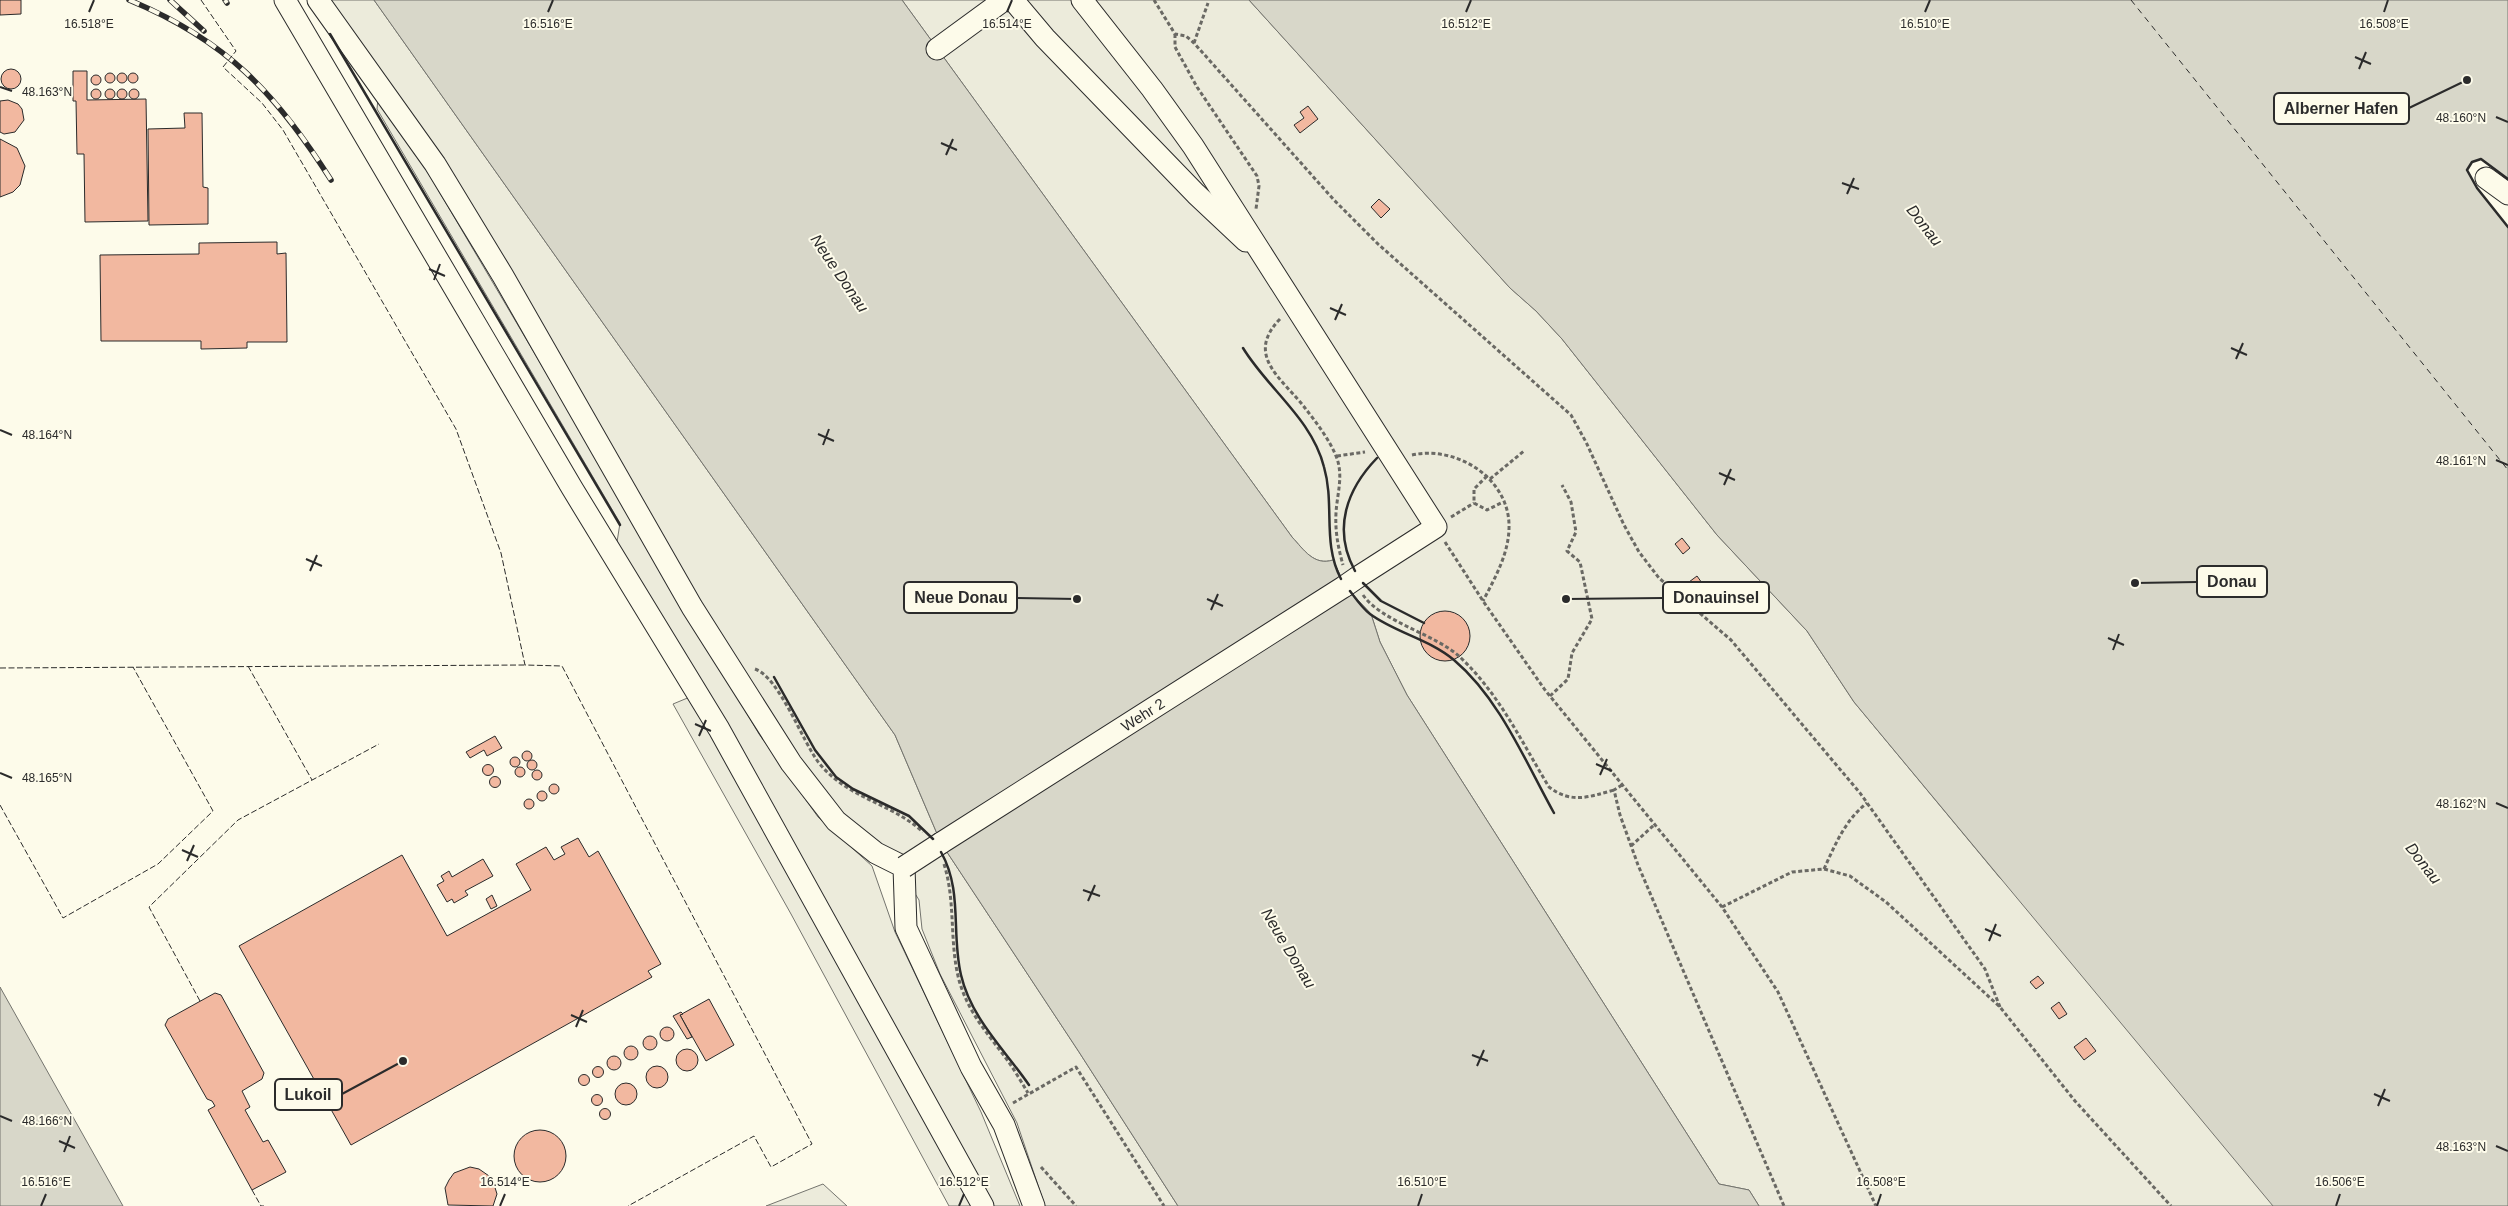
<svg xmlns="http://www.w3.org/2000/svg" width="2508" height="1206" font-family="Helvetica,sans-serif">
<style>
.green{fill:#ecebdb;stroke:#74746e}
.water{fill:#d8d7c9;stroke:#74746e}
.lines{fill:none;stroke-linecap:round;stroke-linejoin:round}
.ferry{stroke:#2b2b2b;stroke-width:1;stroke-dasharray:6 5;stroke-linecap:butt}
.building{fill:#f2b8a0;stroke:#2b2b2b}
.minor-casing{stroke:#2b2b2b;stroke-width:23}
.path{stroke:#6a6964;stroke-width:3;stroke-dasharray:4 2.5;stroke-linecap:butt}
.minor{stroke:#fdfbea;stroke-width:21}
.rail-casing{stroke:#2b2b2b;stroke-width:5.5}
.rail{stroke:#fdfbea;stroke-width:4;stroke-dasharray:11;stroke-linecap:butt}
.minor-bridge-casing{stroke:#2b2b2b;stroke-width:23;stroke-linecap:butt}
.minor-bridge{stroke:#fdfbea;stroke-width:21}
.fence{stroke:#2b2b2b;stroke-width:1;stroke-dasharray:6 2.5;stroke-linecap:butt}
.wall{stroke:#2b2b2b;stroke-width:2.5}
.ticks{fill:none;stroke:#2b2b2b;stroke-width:2}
.labels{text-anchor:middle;stroke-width:4;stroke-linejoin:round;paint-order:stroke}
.street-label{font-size:15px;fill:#2b2b2b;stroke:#fdfbea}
.water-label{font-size:16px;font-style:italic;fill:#2b2b2b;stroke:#fdfbea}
.ticks-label{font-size:12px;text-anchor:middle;fill:#2b2b2b;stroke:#fdfbea;stroke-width:4;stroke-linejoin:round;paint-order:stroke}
.leader{fill:none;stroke:#2b2b2b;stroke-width:2}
.callout-dot{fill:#2b2b2b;stroke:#fdfbea;stroke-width:2}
.callout{fill:#fdfbea;stroke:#2b2b2b;stroke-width:2}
.callout-label{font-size:16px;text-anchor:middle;font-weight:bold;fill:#2b2b2b}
</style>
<rect width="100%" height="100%" fill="#fdfbea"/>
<g class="green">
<polygon points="329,0 374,0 895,735 941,843 1079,1052 1178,1206 1045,1206 1017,1123 940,974 922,929 919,900 886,847 856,829 824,795 746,681"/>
<path d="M902,0H1249L1510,288L1536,311L1562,339L1717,535L1807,631L1854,702L2000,878L2039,903L2284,1206H1759L1749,1190L1719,1184L1407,695L1380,642L1371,614L1345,586L1333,560C1314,566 1304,550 1292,537Z"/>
<polygon points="378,98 394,115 759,734 818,817 872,866 895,932 981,1112 1020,1206 949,1206 791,914 673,704 702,692 617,542 620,523 377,109"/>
<polygon points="823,1184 847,1206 766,1206"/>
</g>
<g class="water">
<path d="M374,0H902L1292,537C1304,550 1314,566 1333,560L1345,586L1371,614L1380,642L1407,695L1719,1184L1749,1190L1759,1206H1178L1079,1052L941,843L895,735Z"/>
<polygon points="1249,0 2508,0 2508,179 2481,159 2472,162 2467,170 2477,188 2508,227 2508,1206 2273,1206 1854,702 1807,631 1717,535 1562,339 1536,311 1510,288"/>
<polygon points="0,987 123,1206 0,1206"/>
</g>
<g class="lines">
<polyline class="ferry" points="2131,0 2508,470"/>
</g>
<g class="building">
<polygon points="0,0 21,0 21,14 0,15"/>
<circle cx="11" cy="79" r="10"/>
<polygon points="73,71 87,71 87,100 146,99 148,221 85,222 84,154 77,154 76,101 73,101"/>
<circle cx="133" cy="78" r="5"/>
<circle cx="122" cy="78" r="5"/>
<circle cx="110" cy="78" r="5"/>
<circle cx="96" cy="80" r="5"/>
<circle cx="134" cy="94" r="5"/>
<circle cx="122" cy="94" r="5"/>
<circle cx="96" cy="94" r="5"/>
<circle cx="110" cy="94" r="5"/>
<polygon points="8,100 18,104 22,109 24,120 15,132 4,134 0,132 0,101"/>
<polygon points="1308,106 1318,119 1300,133 1294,125 1304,118 1300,112"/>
<polygon points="184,113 202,113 203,187 208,188 208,224 149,225 148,129 185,128"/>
<polygon points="0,139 17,148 25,166 20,185 13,192 0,197"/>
<polygon points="1379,199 1390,209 1381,218 1371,207"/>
<polygon points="277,242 277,254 286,253 287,342 247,342 247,348 201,349 201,341 101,341 100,255 199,254 199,243"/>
<polygon points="1682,538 1690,548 1683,554 1675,544"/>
<polygon points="1697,576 1707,590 1696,599 1685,585"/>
<circle cx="1445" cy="636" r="25"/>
<polygon points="495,736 502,748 487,756 484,750 470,758 466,752"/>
<circle cx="527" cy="756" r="5"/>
<circle cx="515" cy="762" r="5"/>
<circle cx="532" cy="765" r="5"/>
<circle cx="488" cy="770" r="5.5"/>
<circle cx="520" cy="772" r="5"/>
<circle cx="537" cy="775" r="5"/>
<circle cx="495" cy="782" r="5.5"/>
<circle cx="554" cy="789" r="5"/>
<circle cx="542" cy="796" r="5"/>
<circle cx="529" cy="804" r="5"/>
<polygon points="578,838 589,857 598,851 661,964 648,971 652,977 351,1145 239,946 402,855 447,936 531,890 516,864 546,847 554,860 565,854 561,847"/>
<polygon points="483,859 493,876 465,891 468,895 454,903 452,899 447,902 437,885 444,881 441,876 449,871 452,877"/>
<polygon points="492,895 497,906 491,909 486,899"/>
<polygon points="2038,976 2044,983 2036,989 2030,982"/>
<polygon points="215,993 221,995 264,1073 262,1079 242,1091 250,1107 245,1110 263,1142 268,1140 286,1172 252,1190 208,1110 215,1106 212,1101 207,1099 165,1025 168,1019"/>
<polygon points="709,999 734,1045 706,1061 680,1015"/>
<polygon points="2059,1002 2067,1014 2059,1019 2051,1008"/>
<polygon points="681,1012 683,1014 680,1015 692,1037 687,1039 673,1016"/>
<circle cx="667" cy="1034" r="7"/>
<circle cx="650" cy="1043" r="7"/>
<polygon points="2086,1038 2096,1051 2084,1060 2074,1047"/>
<circle cx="631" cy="1053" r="7"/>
<circle cx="687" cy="1060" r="11"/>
<circle cx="614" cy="1063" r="7"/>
<circle cx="657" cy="1077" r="11"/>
<circle cx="598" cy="1072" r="5.5"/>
<circle cx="584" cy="1080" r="5.5"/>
<circle cx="626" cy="1094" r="11"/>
<circle cx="597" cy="1100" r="5.5"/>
<circle cx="605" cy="1114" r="5.5"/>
<circle cx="540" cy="1156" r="26"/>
<polygon points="470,1167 479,1169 492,1178 497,1194 493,1206 448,1205 445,1188 449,1180 454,1173"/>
</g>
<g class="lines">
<defs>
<g id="minor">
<polyline points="285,0 572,488 719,729 983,1206"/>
<polyline points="318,0 435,164 503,276 692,607 791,763 836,821 876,853 904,867 906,928 971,1067 1004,1125 1034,1206"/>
<polyline points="1013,0 1045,38 1196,194 1246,241"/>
<polyline points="1082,0 1152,89 1193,146 1436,527 1358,577"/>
<polyline points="937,49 1004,0"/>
<polyline points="2486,178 2508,194"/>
<polyline points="941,843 1345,586"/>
</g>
</defs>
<use href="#minor" class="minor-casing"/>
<g class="path">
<polyline points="1154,0 1175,34 1186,36 1194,43 1334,200 1378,244 1571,415 1586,442 1624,525 1639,552 1659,578 1731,640 1860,793 1985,969 2000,1007"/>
<polyline points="1175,34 1175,47 1197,87 1257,176 1259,186 1256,209"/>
<polyline points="1194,43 1208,3"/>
<path d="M1280,319C1244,356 1283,379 1305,408C1316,422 1329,439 1336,456C1344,475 1337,494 1336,513C1335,531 1338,547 1343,565"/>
<path d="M1412,455C1457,445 1511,479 1509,529C1508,555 1495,578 1483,601"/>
<polyline points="1337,456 1365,452"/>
<polyline points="1487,476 1474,489 1474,503 1487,510 1503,502"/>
<polyline points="1490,479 1524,451"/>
<polyline points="1451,517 1474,503"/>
<polyline points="1445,542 1483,601 1545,690 1722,907 1778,992 1876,1206"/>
<path d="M1363,595C1382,622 1435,634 1460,657C1500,695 1521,741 1549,787C1571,804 1589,797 1614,790"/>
<path d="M755,669C780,678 802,741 819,763C848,799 890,802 923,832"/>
<polyline points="1550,696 1568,679 1572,653 1592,619 1580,562 1567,551 1576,532 1571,502 1562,485"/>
<polyline points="1622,785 1614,790 1620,815 1638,865 1784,1206"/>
<polyline points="1631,846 1654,825"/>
<path d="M944,864C956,902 949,942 959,980C968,1013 989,1035 1008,1061C1015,1071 1022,1083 1028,1093"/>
<path d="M1824,869C1835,845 1845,820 1867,803"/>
<polyline points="1722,907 1792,872 1824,869 1850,876 1886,902 2000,1007 2075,1101 2171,1206"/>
<polyline points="1013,1103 1076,1067 1164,1206"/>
<polyline points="1041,1167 1076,1206"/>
</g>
<use href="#minor" class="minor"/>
<defs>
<g id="rail">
<path d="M129,0C226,40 276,93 331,180"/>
<polyline points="170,0 204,31"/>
<polyline points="225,0 227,3"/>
</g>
</defs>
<use href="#rail" class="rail-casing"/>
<use href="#rail" class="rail"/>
<defs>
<g id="minor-bridge">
<polyline points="1345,586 1358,577"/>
<polyline points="904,867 941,843"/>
</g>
</defs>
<use href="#minor-bridge" class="minor-bridge-casing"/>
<use href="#minor-bridge" class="minor-bridge"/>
<g class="fence">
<polyline points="201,0 236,51 223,67 262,103 283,130 456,429 501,553 525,665 562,666 812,1144 771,1167 754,1136 628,1206"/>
<polyline points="248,666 312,780"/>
<polyline points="0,668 525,665"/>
<polyline points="0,805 63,918 158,864 213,811 133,667"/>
<polyline points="200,1001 149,907 238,820 379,744"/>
<polyline points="252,1190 261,1206 264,1206"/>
</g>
<g class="wall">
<polyline points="330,34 620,525"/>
<polyline points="2508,179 2481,159 2472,162 2467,170 2477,188 2508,227"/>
<path d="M1243,348C1268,389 1312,419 1324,467C1335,505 1322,543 1341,579"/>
<path d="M1355,571C1332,529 1347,489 1377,458"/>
<polyline points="1363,583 1381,601 1424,623"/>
<path d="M1350,591C1356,599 1362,608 1370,614C1396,633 1429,639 1454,660C1500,699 1525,761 1554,813"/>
<polyline points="774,677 815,750 836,777 853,789 909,816 933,839"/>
<path d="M941,852C963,891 951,933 961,975C971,1018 1004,1049 1029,1085"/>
</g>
</g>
<path class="ticks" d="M89,12L94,0M548,12L553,0M1007,12L1012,0M1466,12L1471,0M1925,12L1930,0M2384,12L2388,0M2355,57L2371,64M2359,69L2366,52M0,87L12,91M2496,117L2508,122M941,143L957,150M946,155L953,139M1842,183L1859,189M1847,194L1854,178M429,269L445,276M434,280L440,264M1330,308L1346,315M1335,320L1342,304M2231,348L2247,355M2236,359L2243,343M0,430L12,435M818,434L834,441M823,445L829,429M2496,460L2508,465M1719,473L1735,480M1724,485L1731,469M306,559L322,566M310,571L317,555M1207,599L1223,606M1211,610L1218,594M2108,638L2124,645M2113,650L2119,634M695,724L711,731M699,736L706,720M1596,764L1612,771M0,773L12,778M1600,775L1607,759M2496,803L2508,808M182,850L198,857M187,861L194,845M1083,890L1100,896M1088,901L1095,885M1985,929L2001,936M1989,941L1996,924M571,1015L587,1022M576,1027L583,1010M1472,1055L1488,1061M1477,1066L1484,1050M2374,1094L2390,1101M2378,1106L2385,1089M0,1116L12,1121M59,1141L75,1148M2496,1146L2508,1151M64,1152L70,1136M41,1206L46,1194M500,1206L505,1194M959,1206L964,1194M1418,1206L1422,1194M1877,1206L1881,1194M2336,1206L2340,1194"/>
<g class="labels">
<g class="street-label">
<text transform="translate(1143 715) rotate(-33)" y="5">Wehr 2</text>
</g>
<g class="water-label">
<text transform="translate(1925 225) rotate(52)" y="6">Donau</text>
<text transform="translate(840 273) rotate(56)" y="6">Neue Donau</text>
<text transform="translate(2424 863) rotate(52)" y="6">Donau</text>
<text transform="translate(1289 948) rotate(59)" y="6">Neue Donau</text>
</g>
</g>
<g class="ticks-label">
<text x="548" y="28">16.516°E</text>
<text x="1007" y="28">16.514°E</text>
<text x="1466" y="28">16.512°E</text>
<text x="1925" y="28">16.510°E</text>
<text x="2384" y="28">16.508°E</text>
<text x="89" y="28">16.518°E</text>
<text x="47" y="96">48.163°N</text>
<text x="2461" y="122">48.160°N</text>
<text x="47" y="439">48.164°N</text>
<text x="2461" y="465">48.161°N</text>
<text x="47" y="782">48.165°N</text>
<text x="2461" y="808">48.162°N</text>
<text x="47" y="1125">48.166°N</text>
<text x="2461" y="1151">48.163°N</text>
<text x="46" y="1186">16.516°E</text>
<text x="505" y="1186">16.514°E</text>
<text x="964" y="1186">16.512°E</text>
<text x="1422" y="1186">16.510°E</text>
<text x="1881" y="1186">16.508°E</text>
<text x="2340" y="1186">16.506°E</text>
</g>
<path class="leader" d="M2467 80L2409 108M2135 583L2197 582M1077 599L1017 598M1566 599L1663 598M403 1061L342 1094"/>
<g class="callout-dot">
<circle cx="2467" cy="80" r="5"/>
<circle cx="2135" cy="583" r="5"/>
<circle cx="1077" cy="599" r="5"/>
<circle cx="1566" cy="599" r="5"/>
<circle cx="403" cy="1061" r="5"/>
</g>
<g class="callout">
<rect x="2274" y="93" width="135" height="31" rx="5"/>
<rect x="2197" y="566" width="70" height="31" rx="5"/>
<rect x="904" y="582" width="113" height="31" rx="5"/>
<rect x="1663" y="582" width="106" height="31" rx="5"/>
<rect x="275" y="1079" width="67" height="31" rx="5"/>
</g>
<g class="callout-label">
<text x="2341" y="114">Alberner Hafen</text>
<text x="2232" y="587">Donau</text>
<text x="961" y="603">Neue Donau</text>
<text x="1716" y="603">Donauinsel</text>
<text x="308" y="1100">Lukoil</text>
</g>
</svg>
